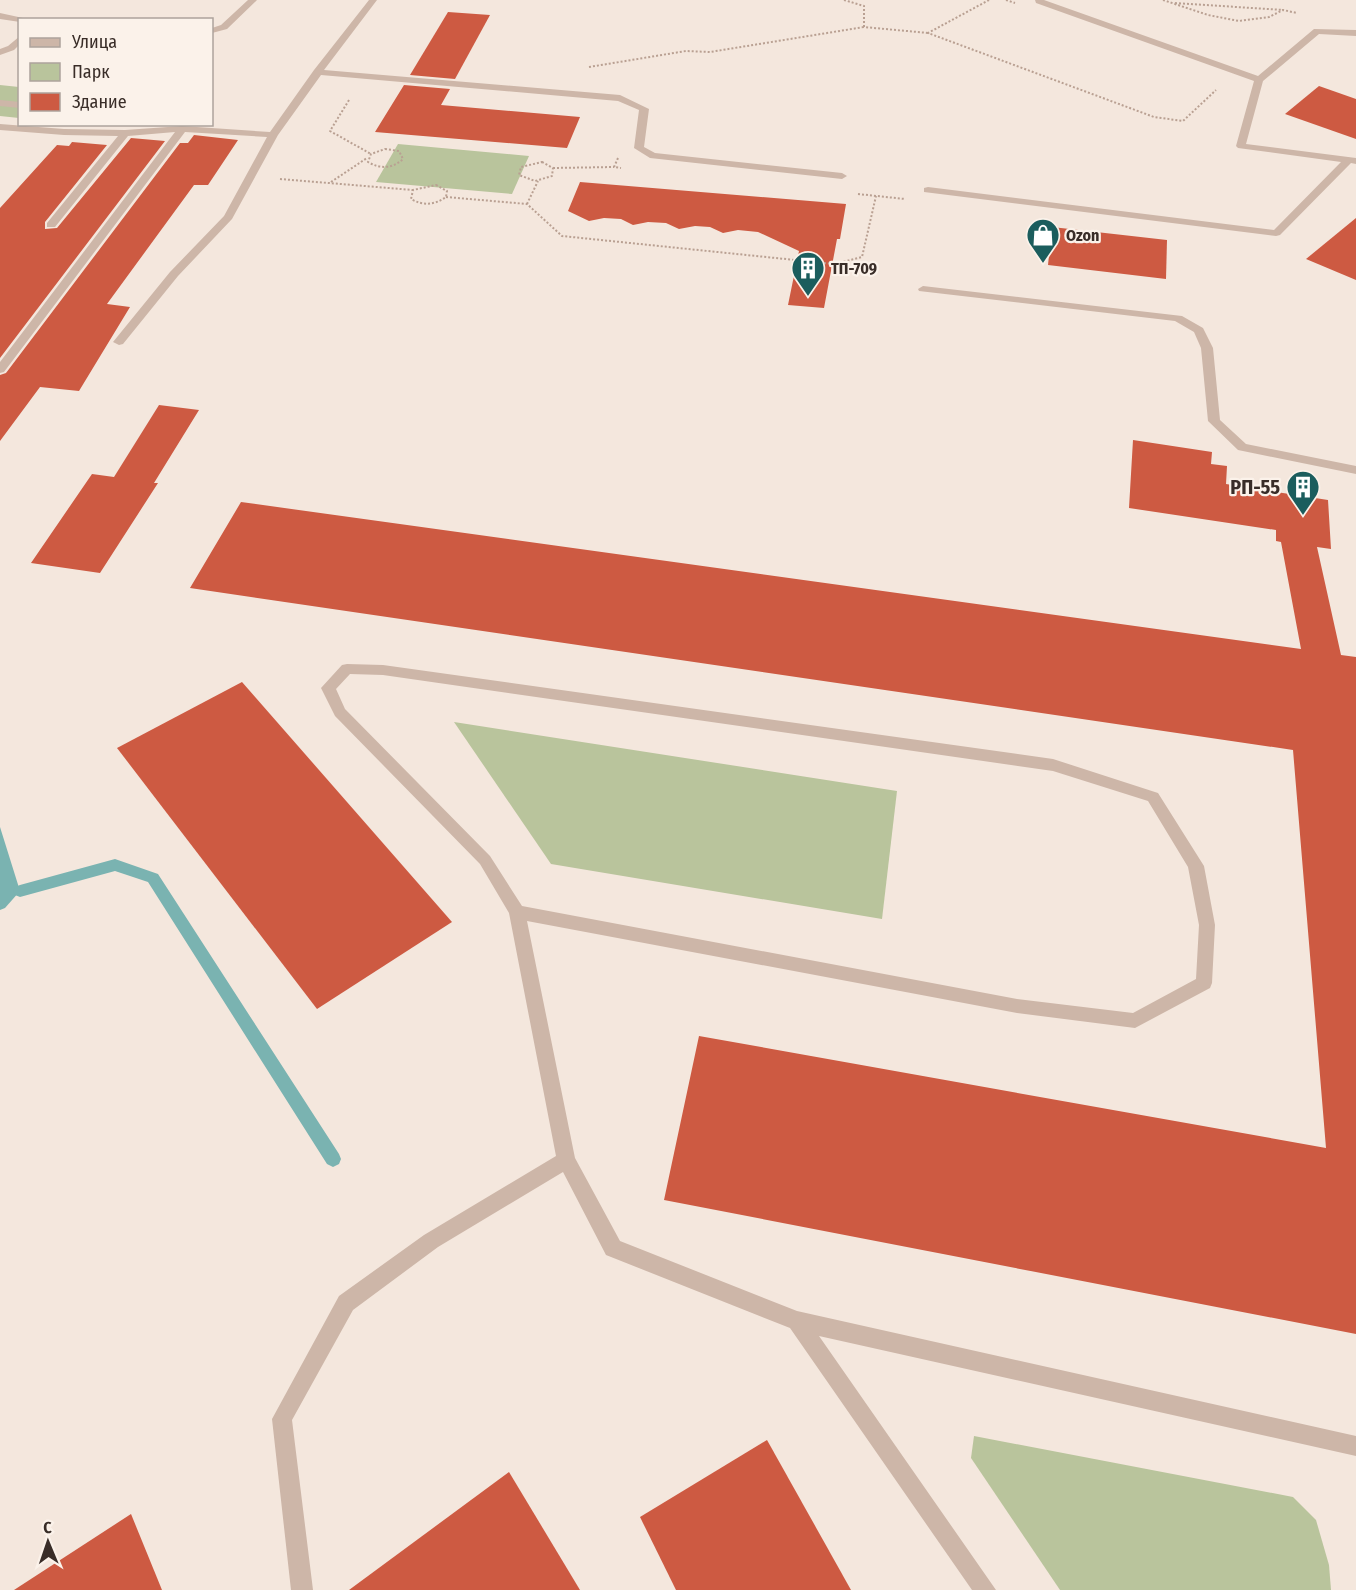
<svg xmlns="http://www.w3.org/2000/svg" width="1356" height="1590" font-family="'Fira Sans Condensed',sans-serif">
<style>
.green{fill:#b9c49c}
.water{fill:#7ab3b1}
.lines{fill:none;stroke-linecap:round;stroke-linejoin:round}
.stream{fill:#7ab3b1;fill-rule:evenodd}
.building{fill:#cd5a42}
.path{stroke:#b9a092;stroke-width:2;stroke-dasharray:2 2;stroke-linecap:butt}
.minor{fill:#cdb6a8;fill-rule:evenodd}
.labels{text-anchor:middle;stroke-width:4.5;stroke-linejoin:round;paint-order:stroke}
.far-poi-label{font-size:16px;font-weight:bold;fill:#392d28;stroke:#fbf2ea;text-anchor:start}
.poi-label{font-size:20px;font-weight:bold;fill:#392d28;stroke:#fbf2ea;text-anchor:end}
</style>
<rect width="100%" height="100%" fill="#f4e7dd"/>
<g class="green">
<polygon points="0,85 19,87 19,118 0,116"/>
<polygon points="398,144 529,156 512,194 376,182"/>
<polygon points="454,722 897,791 882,919 551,864"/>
<polygon points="974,1436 1293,1497 1316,1520 1329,1565 1331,1590 1060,1590 971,1458"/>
</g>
<polygon class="water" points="0,827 20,891 5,908 0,910"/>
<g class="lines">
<polygon class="stream" points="115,859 158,874 339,1154 341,1159 339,1164 333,1167 327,1164 148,882 115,871 20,897 15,895 13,891 15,887 20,885"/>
</g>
<g class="building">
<polygon points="448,12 490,15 455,79 410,75"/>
<polygon points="404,85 450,89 441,105 580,117 567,148 375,132"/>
<polygon points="1319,86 1356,99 1356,139 1285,114"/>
<polygon points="194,135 238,140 208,185 194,185 107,304 130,307 79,391 40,387 0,441 0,375 6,373 180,143 188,143"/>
<polygon points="131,138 165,141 0,358 0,208 57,145 69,146 72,142 107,145 45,222 45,229 57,228"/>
<polygon points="580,182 846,204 840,239 837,239 824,308 788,305 799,251 758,232 738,230 723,233 710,227 695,226 679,229 666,223 648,222 633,225 621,219 604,218 589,221 568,211"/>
<polygon points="1356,218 1356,280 1306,259"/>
<polygon points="1052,227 1167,240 1166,279 1048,265"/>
<polygon points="159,405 199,410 154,483 158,483 100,573 31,563 92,474 114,477"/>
<polygon points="1133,440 1212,452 1211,464 1227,466 1226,484 1328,500 1331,549 1317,547 1341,655 1356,657 1356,1334 664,1200 699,1036 1326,1148 1293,750 190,588 241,502 1301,649 1281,542 1276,541 1276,530 1129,508"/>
<polygon points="242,682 452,922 317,1009 117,748"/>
<polygon points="767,1440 851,1590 676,1590 640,1517"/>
<polygon points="509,1472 580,1590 349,1590"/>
<polygon points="131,1514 162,1590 14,1590"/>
</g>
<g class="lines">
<g class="path">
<polyline points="844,0 864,6 864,27 928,33"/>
<polyline points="989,0 928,33 1154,117 1183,121 1216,90"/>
<polyline points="1006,0 1015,3"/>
<polyline points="1163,0 1208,15 1239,21 1269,17 1283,10 1297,13"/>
<polyline points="1175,3 1283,10"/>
<polyline points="589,67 686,51 710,52 864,27"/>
<polyline points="349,100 330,131 371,154"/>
<path d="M385,149L399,151L403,159C392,169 380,169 368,162L371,154Z"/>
<polyline points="618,158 614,167 621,168"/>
<polygon points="542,162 553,168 552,176 535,181 519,175 521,167"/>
<polyline points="553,168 614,167"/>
<polyline points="280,179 413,190"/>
<polyline points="331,182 367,158"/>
<path d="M436,185L447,191L446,197C435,205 423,206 411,199L413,190Z"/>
<polyline points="858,194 905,199"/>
<polyline points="446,197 527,204 562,236 834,264 862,257 876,196"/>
<polyline points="527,204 538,181"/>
</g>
<g class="minor">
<polygon points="248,0 257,0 227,29 212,33 212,28 221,25"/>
<polygon points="369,0 377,0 324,70 620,95 649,109 644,147 655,153 842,173 847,176 842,179 650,158 634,148 639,110 618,101 321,75 278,135 232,219 178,276 123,344 119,345 113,342 170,272 224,216 267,137 185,132 4,372 0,373 0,362 175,132 128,136 55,227 47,227 47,223 118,136 64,135 0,130 0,124 64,129 125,130 182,126 270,132 314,70"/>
<polygon points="1035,0 1044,0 1258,76 1314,29 1356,30 1356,36 1319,34 1263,81 1246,144 1356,158 1356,164 1351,163 1280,235 1276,236 924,192 924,188 928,187 1274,230 1341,162 1238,148 1236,146 1254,81 1036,3"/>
<polygon points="0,13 23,18 24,20 20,20 20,22 0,19"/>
<polygon points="20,36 20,44 14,50 0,55 0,49 8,46"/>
<polygon points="0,100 20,102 20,108 0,106"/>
<polygon points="923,286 1182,316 1203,328 1213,348 1220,420 1246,444 1356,466 1356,474 1238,450 1208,421 1201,348 1194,332 1175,321 919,291 918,289"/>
<path d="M347,664L383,665L1053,759L1158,793L1204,866L1215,925L1212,983L1210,988L1135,1028L1017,1013L527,921L575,1158L620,1241L797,1311L1356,1436V1456L819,1336L996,1590H972L790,1328L606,1255L563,1172L438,1247L353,1310L292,1420L313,1590H291L272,1419L339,1296L424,1235L556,1156L509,913L480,864L335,716L321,688L342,665ZM350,674L383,675L1053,771L1148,801L1188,867L1199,925L1196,979L1133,1013L1017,999L522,906L490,856L345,709L336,689Z"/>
</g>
</g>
<defs>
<symbol id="shop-pin" viewBox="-11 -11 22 30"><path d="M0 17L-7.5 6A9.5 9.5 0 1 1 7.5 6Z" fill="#1b5d5d" stroke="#fbf2ea"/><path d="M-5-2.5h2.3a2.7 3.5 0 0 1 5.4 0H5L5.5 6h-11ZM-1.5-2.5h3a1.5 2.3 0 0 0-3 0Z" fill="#fff"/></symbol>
<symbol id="building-pin" viewBox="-11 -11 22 30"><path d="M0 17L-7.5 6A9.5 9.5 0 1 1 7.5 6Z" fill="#1b5d5d" stroke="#fbf2ea"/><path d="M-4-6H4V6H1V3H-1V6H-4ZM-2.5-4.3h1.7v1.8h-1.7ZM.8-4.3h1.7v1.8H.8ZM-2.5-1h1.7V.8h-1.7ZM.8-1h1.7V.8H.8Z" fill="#fff"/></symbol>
</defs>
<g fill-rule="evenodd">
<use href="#shop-pin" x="1024" y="216" width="38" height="52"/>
<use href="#building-pin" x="789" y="249" width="38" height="52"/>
<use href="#building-pin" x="1284" y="468" width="38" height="52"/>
</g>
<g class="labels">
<g class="far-poi-label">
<text x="1066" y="241">Ozon</text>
<text x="831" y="274">ТП-709</text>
</g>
<g class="poi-label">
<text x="1280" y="494">РП-55</text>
</g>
</g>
<rect x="18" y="18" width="195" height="108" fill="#fbf2ea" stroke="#ada39c" stroke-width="1.5"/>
<rect x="30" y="38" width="30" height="9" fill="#cdb6a8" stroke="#ada39c" stroke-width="1.5"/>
<text x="72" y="48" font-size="18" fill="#392d28">Улица</text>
<rect x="30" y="63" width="30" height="18" fill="#b9c49c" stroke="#ada39c" stroke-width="1.5"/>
<text x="72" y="78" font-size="18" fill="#392d28">Парк</text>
<rect x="30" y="93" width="30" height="18" fill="#cd5a42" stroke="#ada39c" stroke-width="1.5"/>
<text x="72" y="108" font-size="18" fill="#392d28">Здание</text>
<g transform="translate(48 1542) rotate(358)" stroke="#fbf2ea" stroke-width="4.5" paint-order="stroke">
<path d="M0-4.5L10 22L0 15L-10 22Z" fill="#392d28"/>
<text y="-9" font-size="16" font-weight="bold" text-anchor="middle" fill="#392d28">С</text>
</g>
</svg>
